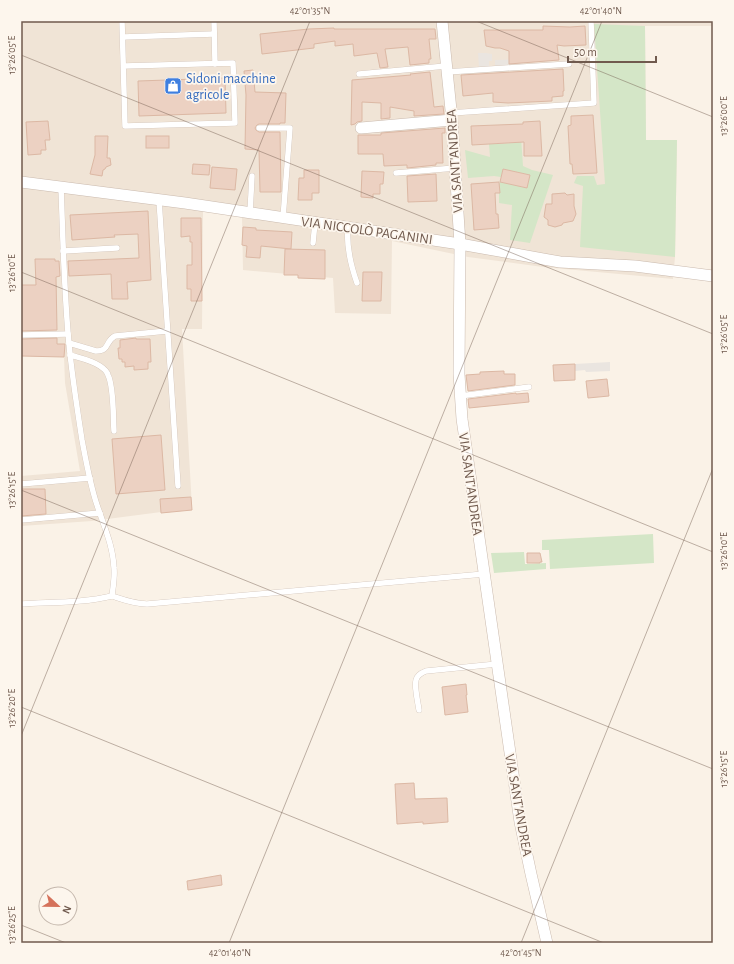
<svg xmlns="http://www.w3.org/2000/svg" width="734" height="964" font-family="'Alegreya Sans',sans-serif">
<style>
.residential{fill:#f0e4d6}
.industrial{fill:#eae5e0}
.green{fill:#d4e6c7}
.building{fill:#ecd1c2;stroke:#dcb8a4}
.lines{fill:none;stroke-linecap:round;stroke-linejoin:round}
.lane-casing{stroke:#cabaae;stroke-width:6}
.street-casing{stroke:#cabaae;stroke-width:12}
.lane{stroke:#fff;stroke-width:5.5}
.street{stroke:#fff;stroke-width:11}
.ticks{fill:none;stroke:#705a4e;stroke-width:1;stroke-opacity:0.45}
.labels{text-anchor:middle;stroke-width:3.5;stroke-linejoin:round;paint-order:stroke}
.shop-label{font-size:14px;fill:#366cbe;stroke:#fdf6ed;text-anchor:start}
.street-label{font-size:14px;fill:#705a4e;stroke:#fdf6ed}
.neatline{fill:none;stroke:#705a4e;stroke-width:1.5}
.ticks-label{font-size:10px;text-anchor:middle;fill:#705a4e}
</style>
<rect width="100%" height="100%" fill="#faf2e7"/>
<polygon class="residential" points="21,21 713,21 713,26 645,26 646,140 677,140 675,257 673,279 543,267 468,257 392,241 391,314 335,313 333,278 243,270 242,216 203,211 202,329 182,329 192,508 92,521 21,526 21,476 80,471 65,383 64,356 21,355"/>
<g class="industrial">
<polygon points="478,53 486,53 492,54 492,61 489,61 489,66 479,67"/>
<polygon points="526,59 527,63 495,66 495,60"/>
<polygon points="610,362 610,371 586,372 585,370 575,371 575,364"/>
</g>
<g class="green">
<polygon points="594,24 645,26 646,140 677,140 675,257 580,247 583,186 574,183 577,176 594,176 597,185 605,184"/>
<polygon points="515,137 521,137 523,166 532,170 553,175 530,243 510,240 512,205 499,203 499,184 500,182 527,188 530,175 503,169 501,177 494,176 468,178 465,150 490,157 489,144 515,143"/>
<polygon points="653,534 654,563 550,569 549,550 542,550 542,540"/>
<polygon points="524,552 525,564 546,563 546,569 494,573 491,553"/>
</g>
<g class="building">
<polygon points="543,26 570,27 585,26 586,45 564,46 557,45 559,60 509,64 509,51 500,48 495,48 486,46 484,30 543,30"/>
<polygon points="334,28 334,29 435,29 436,39 429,39 431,59 429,59 429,63 410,65 408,47 385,49 388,67 380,68 377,53 354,56 353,44 335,46 335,41 314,44 314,48 262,54 260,34 309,29"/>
<polygon points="563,69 564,91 563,91 563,96 552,97 552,101 508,103 493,102 493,93 463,96 461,75"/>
<polygon points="253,70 255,92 286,93 285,123 280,123 280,124 259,124 257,125 255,128 256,130 259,132 280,132 281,192 260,192 259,150 245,149 246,95 244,71"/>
<polygon points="430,72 434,107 443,106 444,114 414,116 414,111 390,107 390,118 381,119 381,103 362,102 362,121 357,122 355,124 351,125 352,80 411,75 410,74"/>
<polygon points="225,78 226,113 139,116 138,81"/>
<polygon points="593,115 597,173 573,174 572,164 570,164 568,126 571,125 571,116"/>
<polygon points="48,121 50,140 45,140 46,150 41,150 41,154 28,155 26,122"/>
<polygon points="540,121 542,156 524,156 524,142 472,145 471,126 523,124 523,122"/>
<polygon points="445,128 445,133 442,133 443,163 436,163 436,165 407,168 407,165 384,166 383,154 358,154 358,135 381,135 381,133"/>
<polygon points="95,136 108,136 107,158 110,158 111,165 106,167 105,169 103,170 102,176 90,174 95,155"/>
<rect x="146" y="136" width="23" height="12"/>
<polygon points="193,164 210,165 209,175 192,174"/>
<polygon points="212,167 237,169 235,190 210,188"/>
<polygon points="503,169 530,175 527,188 500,182"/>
<polygon points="304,170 319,170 319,193 312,193 312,200 298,200 299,178 304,178"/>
<polygon points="362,171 384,172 383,184 380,184 380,194 373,194 373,198 361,197"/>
<polygon points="436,174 437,201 408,202 407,176"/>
<polygon points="499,182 500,193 495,193 496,214 498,214 499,228 474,230 471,184"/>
<polygon points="565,193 567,195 574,194 574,206 576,214 573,221 563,223 562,225 555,227 548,225 548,220 544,217 546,204 552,204 552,194"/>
<polygon points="148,211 151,280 127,282 128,299 112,299 111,274 69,276 68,261 139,258 138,234 114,235 115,237 72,240 70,215"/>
<polygon points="181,218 201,218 202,301 191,301 191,289 187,289 187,265 192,265 192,242 190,242 190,236 181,237"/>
<polygon points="243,227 256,228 256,230 292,232 291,249 261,246 260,258 246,257 247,246 242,245"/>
<polygon points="285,249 325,250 325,279 298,278 298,275 284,275"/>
<polygon points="35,259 55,259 55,261 59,261 60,276 56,277 57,330 21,331 21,285 36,285"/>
<polygon points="363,272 382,272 381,301 362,301"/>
<polygon points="57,338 57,344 65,344 64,357 21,356 21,339"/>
<polygon points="136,338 136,339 150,339 151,362 148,362 148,369 134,370 134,366 125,367 125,362 122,362 122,359 119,359 118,348 120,348 120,340"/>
<polygon points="575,364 575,380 554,381 553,365"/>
<polygon points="504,371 504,374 515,374 515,385 468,391 466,375 480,374 480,372"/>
<polygon points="607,379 609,396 588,398 586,381"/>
<polygon points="516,393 516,394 528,393 529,402 469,408 468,399"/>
<polygon points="161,435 165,490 116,494 112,439"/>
<polygon points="21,489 45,489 46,514 21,516"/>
<polygon points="191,497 192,510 161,513 160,499"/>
<polygon points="527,553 540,553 542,562 540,562 540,563 527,563"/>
<polygon points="466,684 467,695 466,695 468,712 445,715 442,687"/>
<polygon points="414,783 415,799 447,798 448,822 423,824 423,822 397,824 395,784"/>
<polygon points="221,875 222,885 188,890 187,881"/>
</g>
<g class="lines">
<defs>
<g id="lane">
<path d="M122,21C123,56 124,91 125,126L235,123L233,63L124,66"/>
<polyline points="214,21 215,64"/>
<polyline points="123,37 214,34"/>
<polyline points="447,72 569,64"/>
<polyline points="359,74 446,66"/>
<polyline points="451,113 594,103 591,21"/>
<polyline points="259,128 290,128 283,218"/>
<polyline points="396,173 455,168"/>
<path d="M61,187C63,239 64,292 69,344C72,376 77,408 82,440C86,461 90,484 97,505C104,526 113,546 114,568C115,577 113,587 112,596C124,600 134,604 147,604L484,574"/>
<polyline points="159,200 178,486"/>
<polyline points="250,213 252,176"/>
<path d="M348,227C346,247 351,266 357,283"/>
<polyline points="313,243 315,223"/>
<polyline points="63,251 117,248"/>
<polyline points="21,335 68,334"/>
<path d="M69,343L96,351C110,351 105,341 115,336L167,331"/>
<path d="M70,355C80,358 91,360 100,366C103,368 107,371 108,375C114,387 113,417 114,431"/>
<polyline points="460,396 529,387"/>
<polyline points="21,484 90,478"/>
<polyline points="21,520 100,513"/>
<path d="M21,604C51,602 83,603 112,596"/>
<path d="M419,710C418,702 414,687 416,680C417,675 421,673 426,671L497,664"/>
</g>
<g id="street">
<polyline points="442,21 452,120 460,244 459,374 462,419 520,822 531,874 547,943"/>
<polyline points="361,128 452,120"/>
<polyline points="21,182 185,203 460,244 560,262 635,266 713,276"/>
</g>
</defs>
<use href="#lane" class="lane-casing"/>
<use href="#street" class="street-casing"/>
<use href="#lane" class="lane"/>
<use href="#street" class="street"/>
</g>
<path class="ticks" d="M476,21L713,117M21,55L713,334M21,272L713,552M21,490L713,769M21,707L604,943M21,736L310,21M21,925L66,943M229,943L602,21M521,943L713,468"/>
<defs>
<symbol id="shop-square" viewBox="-11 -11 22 22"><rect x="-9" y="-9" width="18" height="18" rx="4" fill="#3f7fe0" stroke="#fdf6ed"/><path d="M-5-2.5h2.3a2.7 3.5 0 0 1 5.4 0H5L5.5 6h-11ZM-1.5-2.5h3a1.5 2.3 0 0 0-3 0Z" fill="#fff"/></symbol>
</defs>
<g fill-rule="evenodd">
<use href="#shop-square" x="163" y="76" width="20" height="20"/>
</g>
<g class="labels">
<g class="shop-label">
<text x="186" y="83">Sidoni macchine<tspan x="186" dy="16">agricole</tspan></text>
</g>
<g class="street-label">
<text transform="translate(454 161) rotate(-94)" y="5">VIA SANT'ANDREA</text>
<text transform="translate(367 230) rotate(8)" y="5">VIA NICCOLÒ PAGANINI</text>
<text transform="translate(471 484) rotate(82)" y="5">VIA SANT'ANDREA</text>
<text transform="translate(519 805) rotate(80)" y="5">VIA SANT'ANDREA</text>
</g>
</g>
<rect width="734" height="964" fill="none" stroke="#fdf6ed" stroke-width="44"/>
<g transform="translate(58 906) rotate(112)"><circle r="19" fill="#fdf6ed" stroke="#c5b8ad"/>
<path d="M0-3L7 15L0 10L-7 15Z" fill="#d5725b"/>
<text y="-6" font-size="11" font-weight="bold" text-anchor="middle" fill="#705a4e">N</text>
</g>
<path d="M568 56v6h88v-6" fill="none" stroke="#705a4e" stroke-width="2"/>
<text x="574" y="56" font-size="12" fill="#705a4e" stroke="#fdf6ed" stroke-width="3" paint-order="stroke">50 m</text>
<rect x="22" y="22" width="690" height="920" class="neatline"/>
<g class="ticks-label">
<text x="310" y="14">42°01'35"N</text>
<text x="601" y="14">42°01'40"N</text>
<text transform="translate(11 55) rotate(-90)" y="4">13°26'05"E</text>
<text transform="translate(723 116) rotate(-90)" y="4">13°26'00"E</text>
<text transform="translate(11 273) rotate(-90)" y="4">13°26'10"E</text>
<text transform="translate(723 334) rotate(-90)" y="4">13°26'05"E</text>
<text transform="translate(11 490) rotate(-90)" y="4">13°26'15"E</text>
<text transform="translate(723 551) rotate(-90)" y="4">13°26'10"E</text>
<text transform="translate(11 708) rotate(-90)" y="4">13°26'20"E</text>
<text transform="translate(723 769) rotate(-90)" y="4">13°26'15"E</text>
<text transform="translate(11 925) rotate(-90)" y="4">13°26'25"E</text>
<text x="230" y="956">42°01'40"N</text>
<text x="521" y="956">42°01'45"N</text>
</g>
</svg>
